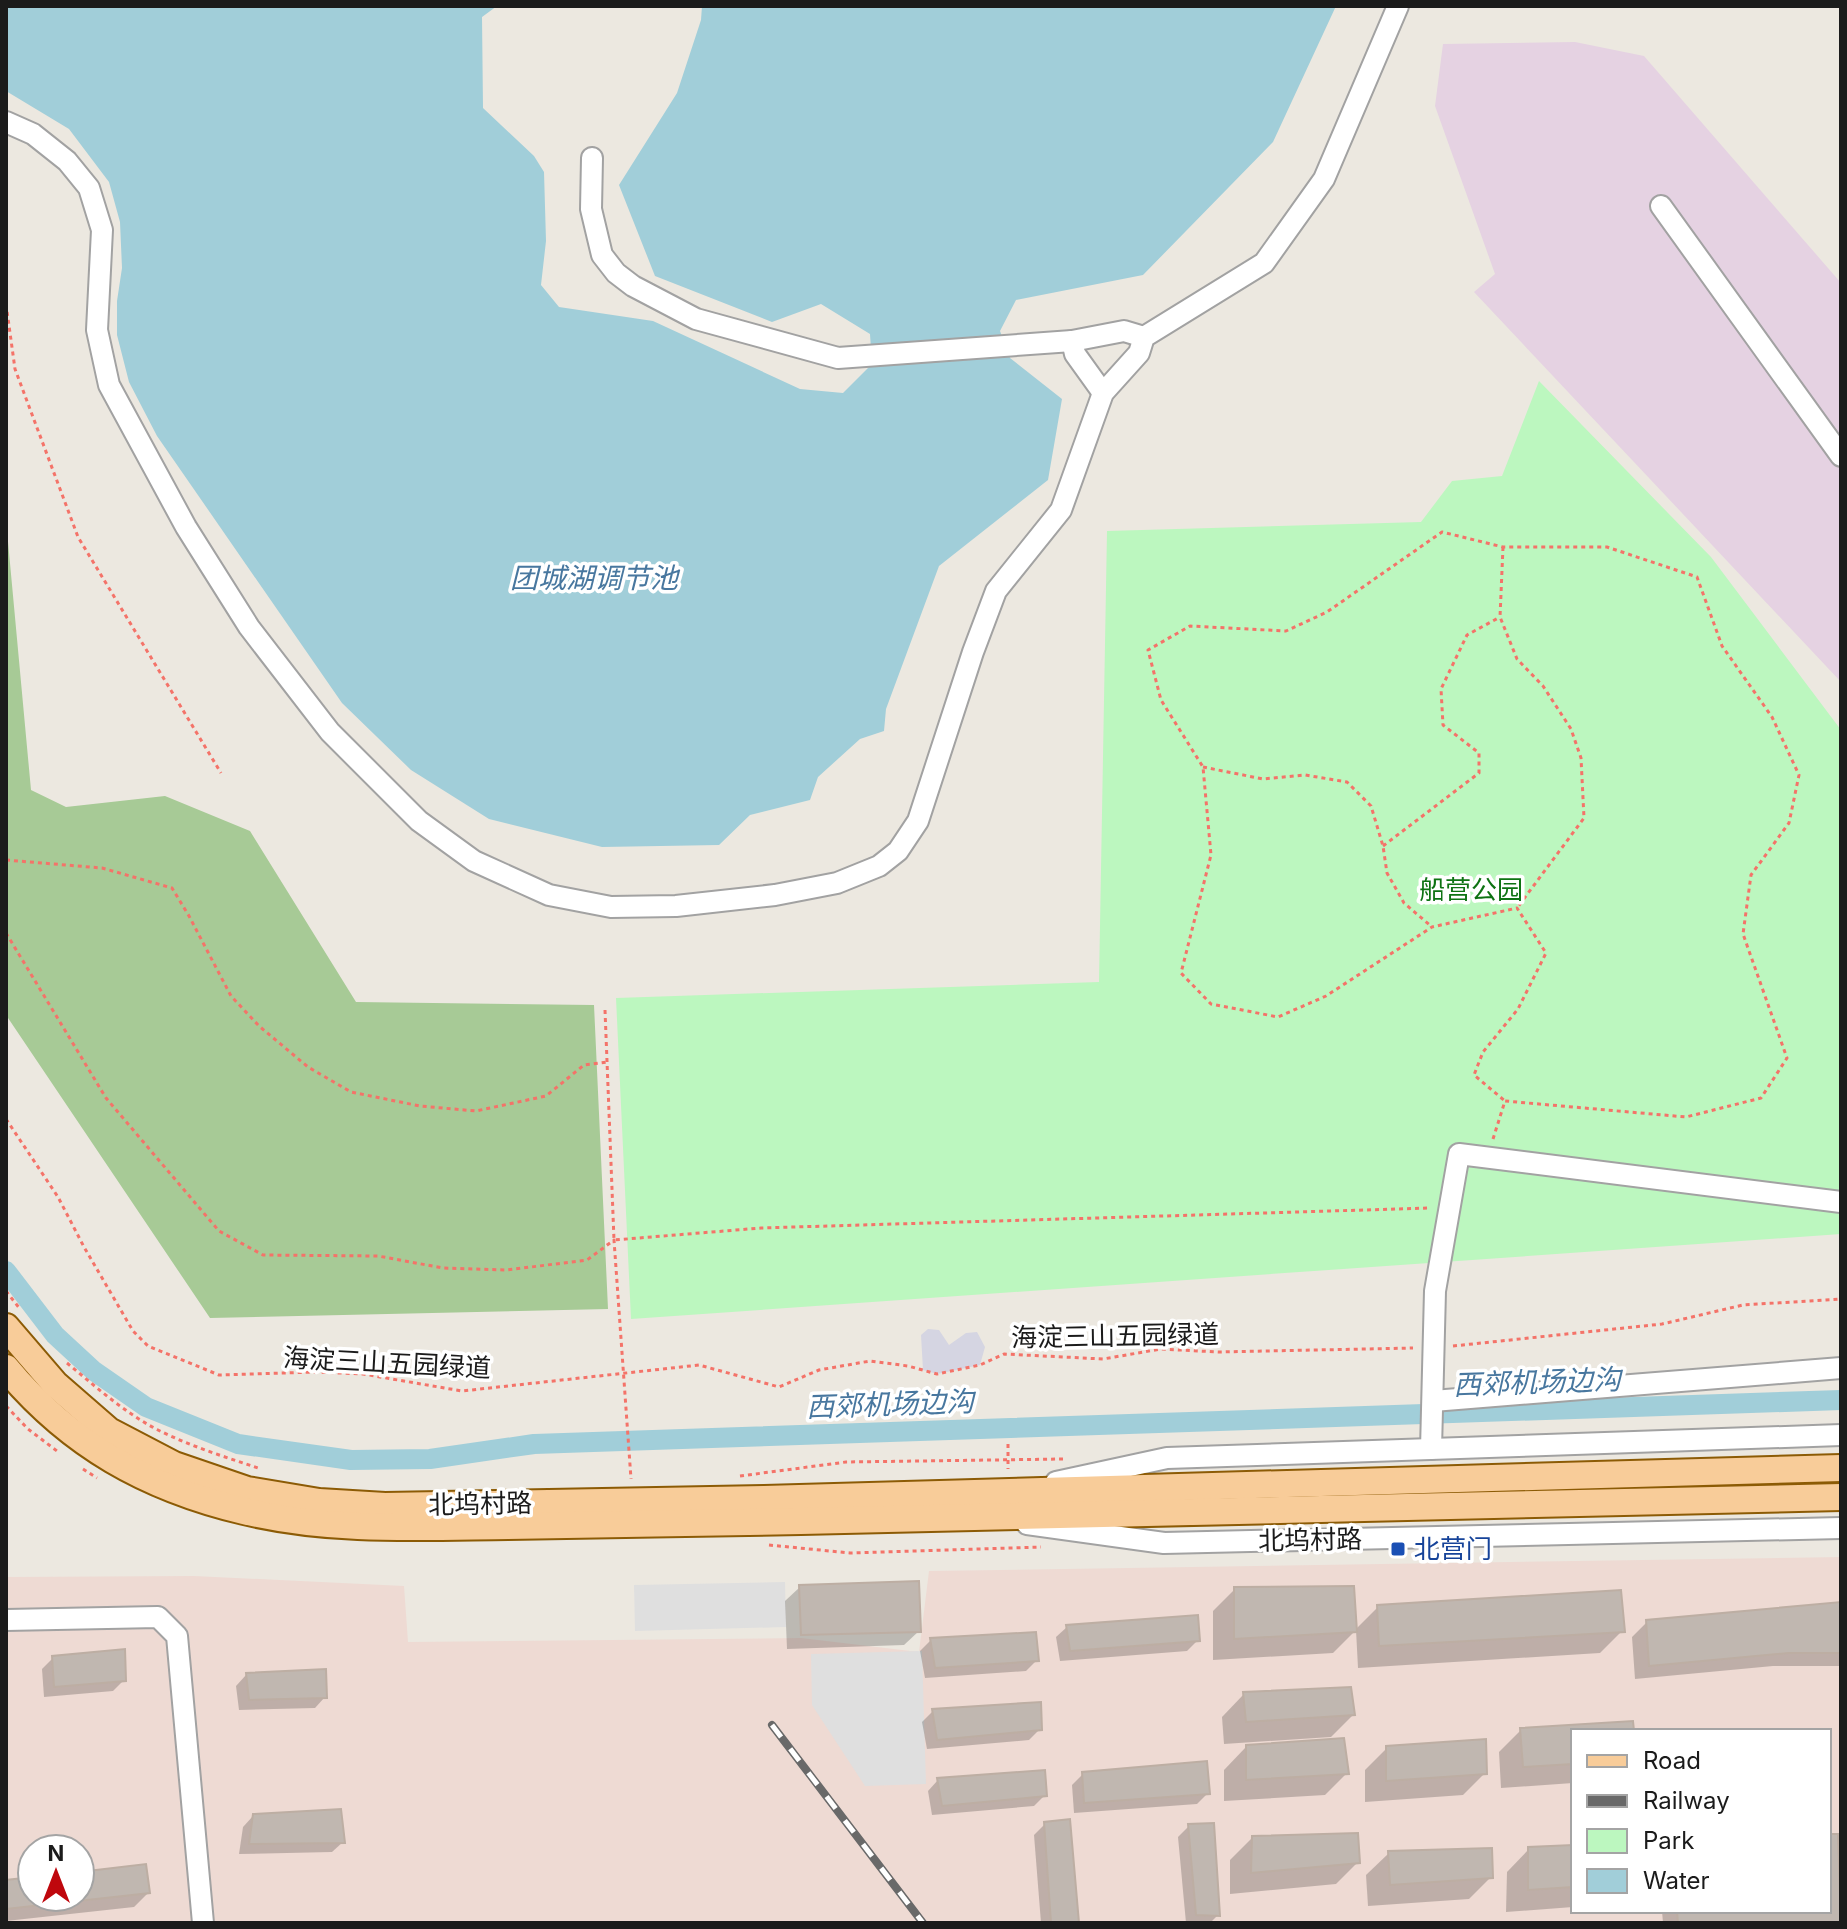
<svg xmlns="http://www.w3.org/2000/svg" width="1847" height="1929" font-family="Inter,'Noto Sans SC',sans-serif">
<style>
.industrial{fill:#e5d2e2}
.military{fill:#eedad3;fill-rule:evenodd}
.forest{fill:#a7ca96}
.park{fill:#bcf7bf}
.parking{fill:#dfdfdf}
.plaza{fill:#d5d5e2}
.water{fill:#a1ced9}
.shadow{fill:#0003}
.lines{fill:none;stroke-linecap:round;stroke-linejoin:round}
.canal{stroke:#a1ced9;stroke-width:20}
.building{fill:#c0b7b0;stroke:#bdaea3;stroke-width:2}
.minor-casing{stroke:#a2a2a2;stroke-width:24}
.major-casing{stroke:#8c5b05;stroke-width:30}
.path{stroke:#f47369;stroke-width:3;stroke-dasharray:4 4;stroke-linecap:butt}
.minor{stroke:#fff;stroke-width:20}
.major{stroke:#f8cc99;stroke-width:26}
.rail-casing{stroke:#696969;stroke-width:8}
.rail{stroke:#fff;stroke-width:5;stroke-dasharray:15;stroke-linecap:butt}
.transit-dot{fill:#1a4fb4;stroke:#fff;stroke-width:3}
.labels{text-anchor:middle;stroke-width:7;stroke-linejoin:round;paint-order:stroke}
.park-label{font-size:26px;fill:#0e7313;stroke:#fff}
.street-label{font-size:26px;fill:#1b1b1b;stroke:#fff}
.transit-label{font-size:26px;fill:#164399;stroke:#fff;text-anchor:start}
.water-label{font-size:28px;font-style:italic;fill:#48779f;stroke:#fff}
</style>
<rect width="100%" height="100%" fill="#ece8e0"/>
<polygon class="industrial" points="1575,42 1644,56 1841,283 1841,682 1474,292 1495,274 1435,106 1443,44"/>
<path class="military" d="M1841,1557V1923H6V1577L194,1576L404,1586L408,1642L801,1638L919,1652L929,1571ZM1573,1731H1829V1911H1573ZM32,1849H80V1897H32Z"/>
<polygon class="forest" points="6,520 31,790 66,807 165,796 250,831 356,1002 594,1005 608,1309 210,1318 6,1015"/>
<polygon class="park" points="1539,381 1711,557 1841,730 1841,1234 631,1319 616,998 1099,982 1107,531 1421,522 1452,481 1502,476"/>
<g class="parking">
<polygon points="785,1582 786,1627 635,1631 634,1585"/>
<polygon points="922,1651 926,1784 865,1786 812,1705 811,1654"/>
</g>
<polygon class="plaza" points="928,1329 939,1330 949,1345 966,1333 977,1332 985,1347 980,1365 937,1374 923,1370 921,1335"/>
<polygon class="water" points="6,6 497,6 482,17 483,108 534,156 544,172 546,241 541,285 559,307 653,321 800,389 843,393 872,364 870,334 821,304 772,322 655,276 619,185 677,93 701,20 702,6 1336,6 1273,142 1143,275 1016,300 1000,331 1010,358 1062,399 1048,480 939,566 886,709 884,731 860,739 818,777 810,800 750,815 719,845 602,847 489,819 411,770 342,703 157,436 129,382 117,335 117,301 122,268 120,222 109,182 69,129 6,91"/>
<g class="shadow">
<polygon points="800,1587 919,1631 904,1645 787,1649 785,1601"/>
<polygon points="1235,1589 1355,1630 1378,1607 1622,1631 1600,1653 1358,1668 1356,1630 1333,1653 1213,1660 1213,1611"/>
<polygon points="1841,1604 1841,1666 1773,1666 1635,1679 1632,1637 1647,1622"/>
<polygon points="1067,1627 1198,1640 1187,1651 1060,1661 1056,1637"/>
<polygon points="931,1640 1037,1660 1026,1671 925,1678 920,1651"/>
<polygon points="53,1658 124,1680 113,1691 44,1697 42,1669"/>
<polygon points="246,1675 325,1697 315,1708 239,1710 236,1686"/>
<polygon points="1244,1694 1353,1715 1331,1737 1224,1744 1222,1717"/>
<polygon points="933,1711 1040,1729 1029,1740 927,1749 922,1722"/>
<polygon points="1521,1730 1632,1731 1573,1731 1573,1783 1501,1788 1499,1752"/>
<polygon points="1246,1747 1347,1773 1325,1795 1224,1801 1224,1770"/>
<polygon points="1387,1748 1485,1773 1463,1795 1365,1802 1365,1770"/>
<polygon points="1083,1774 1208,1793 1197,1804 1074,1813 1072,1785"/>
<polygon points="938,1780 1045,1795 1034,1806 932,1815 928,1791"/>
<polygon points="253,1816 343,1842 332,1852 239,1854 243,1827"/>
<polygon points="1045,1824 1077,1923 1041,1923 1034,1835"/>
<polygon points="1189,1826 1218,1915 1210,1923 1186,1923 1178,1837"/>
<polygon points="1829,1836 1841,1923 1663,1923 1662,1911 1829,1911"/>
<polygon points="1252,1838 1358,1862 1336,1884 1230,1894 1230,1860"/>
<polygon points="1573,1847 1573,1907 1506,1912 1507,1872 1529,1849"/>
<polygon points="1389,1853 1491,1877 1469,1899 1368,1906 1366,1875"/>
<polygon points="80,1874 148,1893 134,1907 6,1921 6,1882 32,1879 32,1897 80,1897"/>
</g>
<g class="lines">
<polyline class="canal" points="6,1271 55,1335 94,1371 146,1407 238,1444 351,1460 430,1459 534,1444 1841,1400"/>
</g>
<g class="building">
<polygon points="919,1581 921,1632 801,1635 799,1585"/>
<polygon points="1354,1586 1357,1632 1234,1639 1234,1587"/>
<polygon points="1621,1590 1625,1632 1379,1646 1377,1605"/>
<polygon points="1841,1602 1841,1653 1789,1653 1649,1666 1646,1620"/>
<polygon points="1198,1615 1200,1641 1070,1651 1066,1625"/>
<polygon points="1036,1632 1039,1661 935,1668 930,1638"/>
<polygon points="125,1649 126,1681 54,1687 52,1656"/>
<polygon points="326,1669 327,1698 249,1700 246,1673"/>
<polygon points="1351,1687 1355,1715 1246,1722 1243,1692"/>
<polygon points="1041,1702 1042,1730 937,1740 932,1709"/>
<polygon points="1633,1721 1634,1731 1573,1731 1573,1764 1523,1767 1520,1728"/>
<polygon points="1344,1738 1349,1774 1246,1780 1246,1745"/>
<polygon points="1486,1739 1487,1774 1386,1781 1386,1746"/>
<polygon points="1207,1761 1210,1794 1084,1803 1082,1772"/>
<polygon points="1045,1770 1047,1796 942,1806 937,1778"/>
<polygon points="341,1809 345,1843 249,1844 253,1814"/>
<polygon points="1070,1819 1079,1923 1051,1923 1044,1822"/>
<polygon points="1214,1823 1220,1916 1196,1915 1188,1824"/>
<polygon points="1358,1833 1360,1863 1251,1873 1252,1836"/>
<polygon points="1829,1834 1838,1834 1841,1923 1678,1923 1677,1911 1829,1911"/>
<polygon points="1573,1845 1573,1887 1528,1890 1528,1847"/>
<polygon points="1492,1848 1493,1878 1390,1885 1388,1851"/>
<polygon points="146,1864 150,1893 6,1909 6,1880 32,1877 32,1897 80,1897 80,1872"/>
</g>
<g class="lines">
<defs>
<g id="minor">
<polyline points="6,122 33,134 67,161 89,188 102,230 97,330 109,385 186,527 249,627 330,732 419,821 474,861 549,895 611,907 676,906 775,895 837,883 879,866 898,851 918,821 973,652 996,591 1061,510 1103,393 1139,353 1144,337 1264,263 1324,179 1398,6"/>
<polyline points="592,158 591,209 602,255 616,273 633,286 696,319 838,358 1072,341 1124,331 1144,337"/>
<polyline points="1661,206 1841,456"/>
<polyline points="1072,341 1075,354 1103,393"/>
<polyline points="1433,1401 1841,1368"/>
<polyline points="1431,1449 1435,1291 1459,1154 1841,1202"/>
<polyline points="1056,1482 1167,1458 1841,1435"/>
<polyline points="1027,1524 1164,1543 1841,1528"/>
<polyline points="6,1620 158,1617 177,1636 203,1923"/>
</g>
<g id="major">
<polyline points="6,1327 55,1384 109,1431 174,1465 247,1490 319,1502 385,1506 764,1499 1841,1468"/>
<path d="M6,1368C70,1445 147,1488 244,1511C331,1532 420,1527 508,1526C606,1524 703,1523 801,1521C1148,1513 1494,1505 1841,1497"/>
</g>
</defs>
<use href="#minor" class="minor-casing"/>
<use href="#major" class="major-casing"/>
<g class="path">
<polyline points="6,304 15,369 78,537 221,773"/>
<polyline points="1503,547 1500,617 1517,659 1543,686 1571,729 1581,758 1584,818 1517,908"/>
<polyline points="1203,767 1263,779 1305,775 1347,782 1371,806 1383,846 1387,873 1404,903 1432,927"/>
<polyline points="1383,846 1479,773 1479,753 1443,725 1441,689 1467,635 1500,617"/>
<polyline points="6,860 102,868 172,888 189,916 231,996 259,1026 308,1067 351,1092 420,1106 476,1111 546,1096 584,1065 607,1062"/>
<polyline points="6,933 106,1098 219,1231 263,1255 378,1256 443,1268 507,1270 587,1260 614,1240 631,1479"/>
<polyline points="605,1010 614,1240 761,1228 1431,1208"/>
<polyline points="6,1119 58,1197 84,1247 133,1331 148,1346 219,1375 316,1372 363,1374 462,1391 699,1365 779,1387 819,1370 870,1361 908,1366 937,1374 980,1365 1004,1354 1103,1359 1161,1349 1218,1352 1413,1348"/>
<polyline points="1493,1139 1505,1101 1686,1117 1761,1098 1787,1058 1743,934 1751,875 1789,823 1799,775 1772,717 1722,646 1697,577 1607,547 1503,547 1442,532 1327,612 1286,631 1190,626 1148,650 1161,700 1203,767 1211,855 1181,973 1211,1004 1278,1017 1326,996 1432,927 1517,908 1546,953 1518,1009 1483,1052 1474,1075 1505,1101"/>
<polyline points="6,1291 20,1309"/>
<polyline points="1453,1346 1662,1324 1743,1305 1841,1299"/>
<path d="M67,1363C96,1387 125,1413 158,1430C190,1446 225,1457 258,1468"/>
<polyline points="6,1406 28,1429 57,1451"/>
<polyline points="1008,1444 1008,1469"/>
<polyline points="83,1469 97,1478"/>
<polyline points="740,1476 846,1462 1063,1459"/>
<polyline points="769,1545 850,1553 1041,1547"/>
</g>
<use href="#minor" class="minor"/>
<use href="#major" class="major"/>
<defs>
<polyline id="rail" points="772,1725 923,1923"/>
</defs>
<use href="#rail" class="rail-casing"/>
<use href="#rail" class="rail"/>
</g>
<rect class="transit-dot" x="1390" y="1541" width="16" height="16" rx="4"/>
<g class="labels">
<g class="park-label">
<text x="1471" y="899">船营公园</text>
</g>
<g class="street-label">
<text transform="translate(1115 1336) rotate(-1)" y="9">海淀三山五园绿道</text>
<text transform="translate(387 1363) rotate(3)" y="9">海淀三山五园绿道</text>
<text transform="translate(480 1504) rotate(-1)" y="9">北坞村路</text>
<text transform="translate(1310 1540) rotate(-1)" y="9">北坞村路</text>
</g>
<g class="transit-label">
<text x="1414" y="1558">北营门</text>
</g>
<g class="water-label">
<text x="594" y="588">团城湖调节池</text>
<text transform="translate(1537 1382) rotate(-2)" y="10">西郊机场边沟</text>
<text transform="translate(890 1404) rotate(-2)" y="10">西郊机场边沟</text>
</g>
</g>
<rect width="1847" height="1929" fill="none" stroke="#1b1b1b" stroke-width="16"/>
<rect x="1571" y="1729" width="260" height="184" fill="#ffffff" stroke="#a4a4a4" stroke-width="2"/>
<rect x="1587" y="1755" width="40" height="12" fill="#f8cc99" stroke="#a4a4a4" stroke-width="2"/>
<text x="1643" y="1769" font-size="24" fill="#1b1b1b">Road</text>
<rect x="1587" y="1795" width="40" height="12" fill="#696969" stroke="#a4a4a4" stroke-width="2"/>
<text x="1643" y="1809" font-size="24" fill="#1b1b1b">Railway</text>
<rect x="1587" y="1829" width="40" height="24" fill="#bcf7bf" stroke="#a4a4a4" stroke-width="2"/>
<text x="1643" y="1849" font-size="24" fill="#1b1b1b">Park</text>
<rect x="1587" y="1869" width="40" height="24" fill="#a1ced9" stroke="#a4a4a4" stroke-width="2"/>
<text x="1643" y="1889" font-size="24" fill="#1b1b1b">Water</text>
<g transform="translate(56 1873)"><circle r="38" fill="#ffffff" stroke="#a4a4a4" stroke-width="2"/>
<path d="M0-6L14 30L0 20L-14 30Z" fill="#bf070d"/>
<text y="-12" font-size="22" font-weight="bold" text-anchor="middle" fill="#1b1b1b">N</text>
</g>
</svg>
